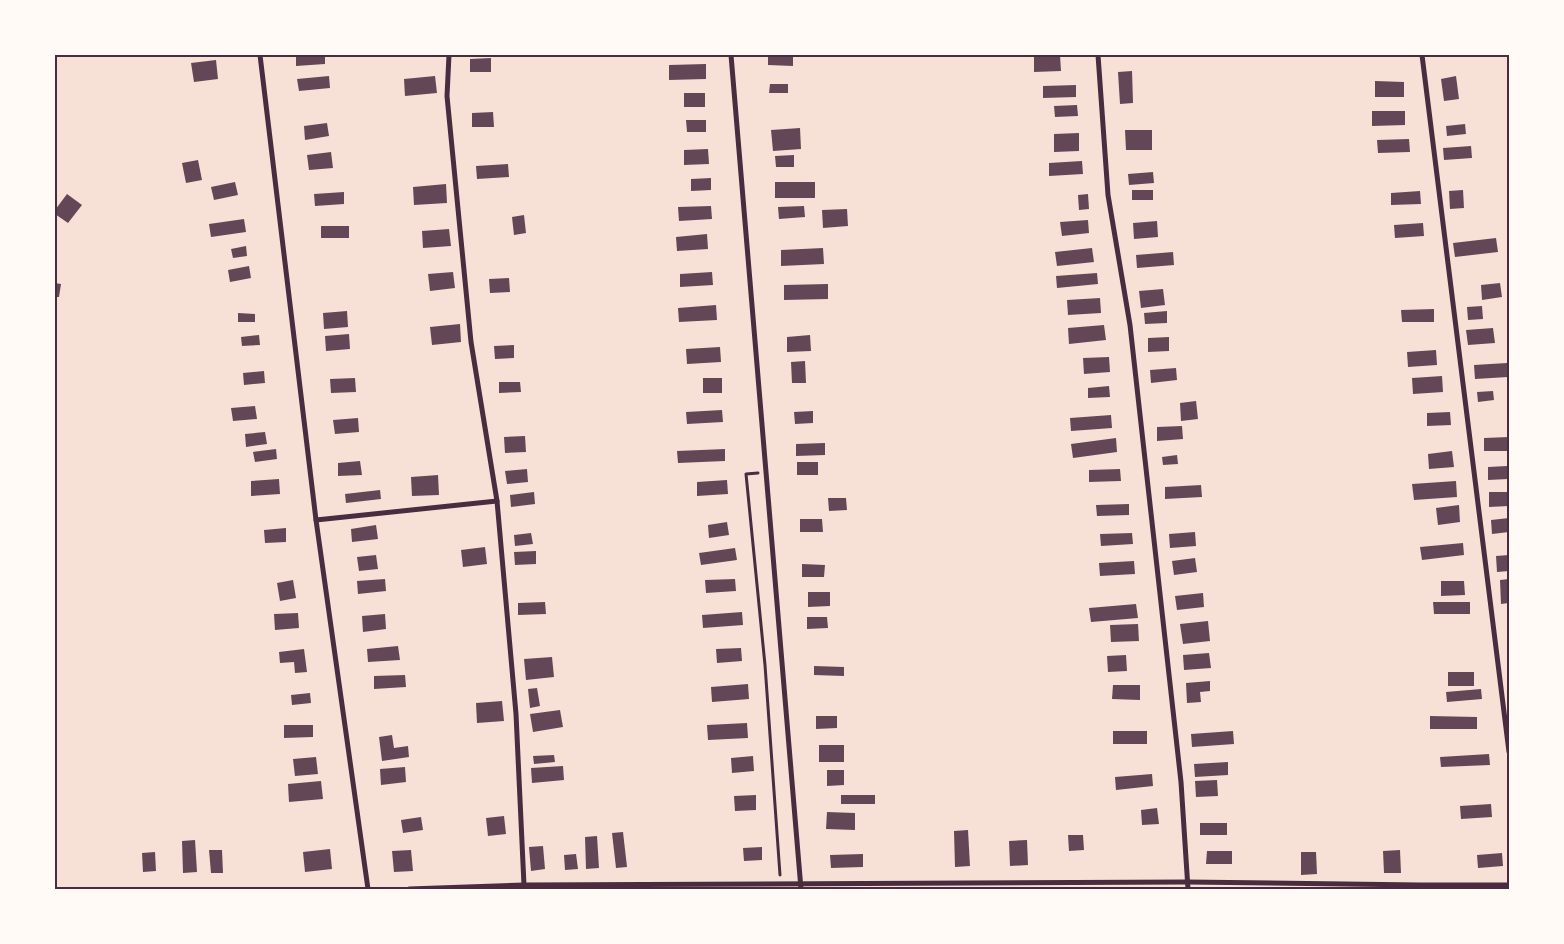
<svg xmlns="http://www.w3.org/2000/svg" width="1564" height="944" font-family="'IBM Plex Sans',sans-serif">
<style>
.building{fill:#644757}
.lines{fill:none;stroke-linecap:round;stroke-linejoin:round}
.path{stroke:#4a2c40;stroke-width:3}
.minor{stroke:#4a2c40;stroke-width:5}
.neatline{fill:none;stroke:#4a2c40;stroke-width:2}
</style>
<rect width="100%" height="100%" fill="#f7e1d7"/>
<g class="building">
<polygon points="296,55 325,55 325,64 296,66"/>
<polygon points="768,55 793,55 793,66 768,65"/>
<polygon points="1060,55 1061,71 1034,72 1034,56"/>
<polygon points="491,58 491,72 470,72 470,59"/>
<polygon points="216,60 218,79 194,82 191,63"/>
<polygon points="706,64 706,79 669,80 669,65"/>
<polygon points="1132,71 1133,103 1120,104 1118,72"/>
<polygon points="329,76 330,88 299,91 297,79"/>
<polygon points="435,76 437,93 405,96 404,79"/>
<polygon points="1456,76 1459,99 1444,101 1441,79"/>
<polygon points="1375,81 1404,82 1404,97 1375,97"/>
<polygon points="770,84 788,84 788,93 769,93"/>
<polygon points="1076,85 1076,97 1043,98 1043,86"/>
<rect x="684" y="93" width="21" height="14"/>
<polygon points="1077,105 1078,116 1055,117 1054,106"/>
<polygon points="1372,111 1405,111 1405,125 1372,126"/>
<polygon points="493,112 494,127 472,127 472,113"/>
<polygon points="686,120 706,120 706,132 687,132"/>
<polygon points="327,123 329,136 305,140 304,126"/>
<polygon points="1465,124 1466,134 1447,136 1446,126"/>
<polygon points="800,128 801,149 773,151 771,130"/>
<polygon points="1125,130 1152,130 1152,150 1126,150"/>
<polygon points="1079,133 1079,151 1054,152 1054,134"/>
<polygon points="1409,139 1410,152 1378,153 1377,140"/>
<polygon points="1471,146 1472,158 1444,160 1443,148"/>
<polygon points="708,149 709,164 684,165 684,150"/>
<polygon points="331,152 333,168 309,170 307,155"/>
<polygon points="794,155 794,167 776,167 775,156"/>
<polygon points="198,160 202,180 186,183 182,163"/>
<polygon points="1082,161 1083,174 1049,176 1049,163"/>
<polygon points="508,164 509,177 477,179 476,166"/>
<polygon points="1153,172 1154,183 1129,185 1128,174"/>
<polygon points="711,178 711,190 691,191 691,179"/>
<polygon points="235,182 238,195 214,200 211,187"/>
<rect x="775" y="182" width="40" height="16"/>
<polygon points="446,184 447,203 414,205 413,187"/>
<rect x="1132" y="190" width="21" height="10"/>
<polygon points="1463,190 1464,208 1450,209 1449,191"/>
<polygon points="1420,191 1421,204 1391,205 1391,193"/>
<polygon points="344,192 344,204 315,206 314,194"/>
<polygon points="67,194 82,205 68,223 55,214 55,210"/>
<polygon points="1088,194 1089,209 1079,210 1078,195"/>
<polygon points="711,206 712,219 679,221 678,207"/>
<polygon points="804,206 805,217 779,219 778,207"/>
<polygon points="847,209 848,226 823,228 822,210"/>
<polygon points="524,215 526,233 514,235 512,217"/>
<polygon points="244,219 246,232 211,237 209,224"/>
<polygon points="1088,220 1089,233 1062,236 1060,222"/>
<polygon points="1157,221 1158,237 1134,239 1133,223"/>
<polygon points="1423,223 1424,236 1395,238 1394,225"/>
<rect x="321" y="226" width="28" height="12"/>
<polygon points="449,229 451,246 423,248 422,231"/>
<polygon points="707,234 708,249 677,251 676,237"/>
<polygon points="1496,238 1498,252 1455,257 1453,243"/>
<polygon points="246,246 247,256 233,258 231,249"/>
<polygon points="823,248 824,264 781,266 781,250"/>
<polygon points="1092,248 1094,262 1057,266 1055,252"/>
<polygon points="1173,252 1174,265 1137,268 1136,255"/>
<polygon points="249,266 251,278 230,282 228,270"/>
<polygon points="453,272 455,288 430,291 428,274"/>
<polygon points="712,272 713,285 680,287 680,274"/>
<polygon points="1097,273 1098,284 1057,288 1056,276"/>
<polygon points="509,278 510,292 490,293 489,279"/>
<polygon points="55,283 61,284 59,297 55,297"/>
<polygon points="1500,283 1502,297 1482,300 1481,285"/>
<polygon points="828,284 828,299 784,300 784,285"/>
<polygon points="1163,289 1165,305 1141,308 1139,291"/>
<polygon points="1100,298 1101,313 1068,315 1067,300"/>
<polygon points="716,305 717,320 679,322 678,308"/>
<polygon points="1482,306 1483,319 1468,320 1467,307"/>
<polygon points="1434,309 1434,322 1402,322 1401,310"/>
<polygon points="347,311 348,327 324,329 323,313"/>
<polygon points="1167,311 1167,323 1145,324 1144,313"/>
<polygon points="238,313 255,314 255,322 238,322"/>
<polygon points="460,324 461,342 432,345 430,327"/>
<polygon points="1104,325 1106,340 1069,344 1068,328"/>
<polygon points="1493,328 1495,343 1468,345 1466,330"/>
<polygon points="349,334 350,349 326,351 325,336"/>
<polygon points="259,335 260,345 242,346 241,337"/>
<polygon points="810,335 811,351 787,352 787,337"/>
<polygon points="1169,337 1169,351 1148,352 1148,338"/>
<polygon points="514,345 514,358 495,359 494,346"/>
<polygon points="720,347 721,362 687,364 686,349"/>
<polygon points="1436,350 1437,365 1408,367 1407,352"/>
<polygon points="1109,357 1110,372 1084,374 1083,358"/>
<polygon points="805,361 806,383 792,383 791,362"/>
<polygon points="1507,363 1508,377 1475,379 1474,365"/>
<polygon points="1176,368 1177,380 1151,383 1150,370"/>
<polygon points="264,371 265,383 244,385 243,373"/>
<polygon points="1442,376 1443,392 1413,394 1412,378"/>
<polygon points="355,378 356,392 331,393 330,379"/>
<rect x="703" y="378" width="19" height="15"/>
<polygon points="499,382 520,382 521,392 499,393"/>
<polygon points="1109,386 1110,397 1088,398 1088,388"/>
<polygon points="1493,391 1494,400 1478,402 1477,392"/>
<polygon points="1196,401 1198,419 1181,421 1180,403"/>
<polygon points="255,406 257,419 233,421 231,408"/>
<polygon points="722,410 723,422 687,424 686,412"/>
<polygon points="813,411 813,423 795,424 794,412"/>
<polygon points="1450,412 1451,425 1427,426 1427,413"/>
<polygon points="1111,415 1112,428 1071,431 1070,418"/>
<polygon points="358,418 359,432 335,434 333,420"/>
<polygon points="1182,426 1183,439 1157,441 1157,427"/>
<polygon points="265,432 267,444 246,447 245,434"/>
<polygon points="525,436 526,452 505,453 504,437"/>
<polygon points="1509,437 1509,451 1484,451 1484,438"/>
<polygon points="1116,438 1117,452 1073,458 1071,444"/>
<polygon points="825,443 825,455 796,456 796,444"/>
<polygon points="276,449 277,459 255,462 253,452"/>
<polygon points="725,449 725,461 678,463 677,451"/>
<polygon points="1452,451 1454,467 1429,469 1428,454"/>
<polygon points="1177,455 1178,464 1163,465 1162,457"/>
<polygon points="360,461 362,475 338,476 338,463"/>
<rect x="797" y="462" width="21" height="13"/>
<polygon points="1507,466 1508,479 1488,480 1488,467"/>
<polygon points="527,469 528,482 507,484 505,471"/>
<polygon points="1120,469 1121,481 1089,482 1089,470"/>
<polygon points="438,475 439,495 412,496 411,477"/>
<polygon points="279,479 280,494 251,496 251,481"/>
<polygon points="727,480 728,494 697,496 697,482"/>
<polygon points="1456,481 1457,497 1414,500 1412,484"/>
<polygon points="1201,485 1202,497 1165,499 1165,487"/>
<polygon points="380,490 381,499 346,503 345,494"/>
<polygon points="534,492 535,504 511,507 510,495"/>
<polygon points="1489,492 1509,492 1509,506 1489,507"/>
<polygon points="828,498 846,498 847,510 829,511"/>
<polygon points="1129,504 1129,515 1097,516 1096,505"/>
<polygon points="1459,505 1460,522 1438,525 1436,508"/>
<polygon points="1509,518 1509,532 1492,534 1491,520"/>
<polygon points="800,519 822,519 823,532 800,532"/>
<polygon points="727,522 729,535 709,538 708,525"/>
<polygon points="376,525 378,539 352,542 351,529"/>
<polygon points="286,528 286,542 265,543 264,530"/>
<polygon points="1195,532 1196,546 1170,548 1169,534"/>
<polygon points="531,533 533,544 515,546 514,535"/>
<polygon points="1132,533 1133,544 1101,546 1100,534"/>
<polygon points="1463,543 1464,555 1422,560 1420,547"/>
<polygon points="485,547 487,564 463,567 461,550"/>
<polygon points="735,548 737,560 701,565 699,553"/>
<polygon points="536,551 536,564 515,565 514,552"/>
<polygon points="376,555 378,569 359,571 357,557"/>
<polygon points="1509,555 1509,571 1497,572 1496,556"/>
<polygon points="1195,558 1197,572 1174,575 1172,561"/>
<polygon points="1134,561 1135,574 1100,576 1099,563"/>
<polygon points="802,564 825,565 824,577 802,577"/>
<polygon points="385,579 386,591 358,594 357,581"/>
<polygon points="735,579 736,591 706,593 705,580"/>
<polygon points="1509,579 1509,603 1501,604 1500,580"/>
<polygon points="293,580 296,598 280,601 277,583"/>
<polygon points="1441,581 1464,581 1465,595 1441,596"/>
<polygon points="808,592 830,592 830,606 808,607"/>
<polygon points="1203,593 1204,607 1177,610 1175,596"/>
<polygon points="545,602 546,614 518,615 518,603"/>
<polygon points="1433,602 1470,602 1470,614 1434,614"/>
<polygon points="1136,604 1138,618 1091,622 1089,608"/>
<polygon points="742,612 743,625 703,628 702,615"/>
<polygon points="298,613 299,628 275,630 274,614"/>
<polygon points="385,614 386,629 363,632 362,616"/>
<polygon points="807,617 827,617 828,628 807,629"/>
<polygon points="1208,621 1210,641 1183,644 1180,624"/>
<polygon points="1138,624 1139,641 1111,642 1110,625"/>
<polygon points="398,646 400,660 368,662 367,649"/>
<polygon points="741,648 742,661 717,663 716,649"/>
<polygon points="304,649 307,672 295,673 294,662 280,663 279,652"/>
<polygon points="1209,653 1211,668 1184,670 1183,655"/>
<polygon points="1126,655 1127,671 1108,672 1107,656"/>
<polygon points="552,657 554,677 526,680 524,659"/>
<polygon points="814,666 844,667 844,676 814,675"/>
<rect x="1448" y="672" width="26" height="14"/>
<polygon points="405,675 406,687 374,689 374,676"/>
<polygon points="1210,681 1210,691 1200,692 1201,702 1187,703 1186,683"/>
<polygon points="748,684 749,699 712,702 711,687"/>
<polygon points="1113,685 1140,685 1140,700 1112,699"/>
<polygon points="537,688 540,706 530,708 528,689"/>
<polygon points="1481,689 1482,699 1447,702 1446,692"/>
<polygon points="310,693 311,703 292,705 291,695"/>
<polygon points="502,701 504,721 477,723 476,703"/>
<polygon points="560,710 563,727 533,732 530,714"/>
<polygon points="816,716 837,716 837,728 816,729"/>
<polygon points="1430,716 1477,717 1477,729 1430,729"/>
<polygon points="747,723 748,738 708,740 707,725"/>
<polygon points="284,725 313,725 313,737 284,738"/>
<rect x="1113" y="731" width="34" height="13"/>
<polygon points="1233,731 1234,744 1192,747 1191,734"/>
<polygon points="392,735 394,748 408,746 409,757 382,761 379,737"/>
<rect x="819" y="745" width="25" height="17"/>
<polygon points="1489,754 1490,765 1441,767 1440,757"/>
<polygon points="554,755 555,762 534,764 533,756"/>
<polygon points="753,756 754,771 732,773 731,758"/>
<polygon points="316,757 318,774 295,776 293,759"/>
<polygon points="1228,762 1228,775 1195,777 1194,764"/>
<polygon points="563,766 564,780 532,783 531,768"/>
<polygon points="405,767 406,782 381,785 380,769"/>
<polygon points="827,770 844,770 844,785 827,786"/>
<polygon points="1152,774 1153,786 1116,790 1115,777"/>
<polygon points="1217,780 1218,796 1196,797 1195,781"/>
<polygon points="321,781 323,799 289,802 288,784"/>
<polygon points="756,795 756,810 735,811 734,796"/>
<rect x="841" y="795" width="34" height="9"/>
<polygon points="1491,804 1492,817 1461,819 1460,806"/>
<polygon points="1157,808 1159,824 1142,825 1141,810"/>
<polygon points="827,812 855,813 855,830 826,829"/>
<polygon points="504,816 506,834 488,836 486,818"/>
<polygon points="421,817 423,830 403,833 401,820"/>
<rect x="1200" y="823" width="27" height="12"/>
<polygon points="968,830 970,866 955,867 954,831"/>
<polygon points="623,832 627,867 616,868 612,833"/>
<polygon points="1068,835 1083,835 1084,850 1069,851"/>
<polygon points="597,836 599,868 586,869 585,837"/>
<polygon points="195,840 197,872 183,873 182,841"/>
<polygon points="1027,840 1028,865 1010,866 1009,841"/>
<polygon points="543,846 545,869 531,871 529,847"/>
<polygon points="762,847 762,860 744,861 743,848"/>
<polygon points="330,849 332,869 305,872 303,852"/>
<polygon points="209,850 222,850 223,873 211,873"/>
<polygon points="411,850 413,871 394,872 392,851"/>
<polygon points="1400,850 1401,873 1384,873 1383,851"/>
<polygon points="1207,851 1232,851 1232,864 1206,864"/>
<polygon points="155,852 156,871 143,872 142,853"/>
<polygon points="1301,852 1316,852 1317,874 1301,875"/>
<polygon points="1502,853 1503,866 1478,868 1477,855"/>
<polygon points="576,854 578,869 565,870 564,855"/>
<polygon points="863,854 863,867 831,868 830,855"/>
</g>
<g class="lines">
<polyline class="path" points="758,473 746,474 765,665 780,875"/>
<g class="minor">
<polyline points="260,55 316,520 368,889"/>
<polyline points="449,55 447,96 471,342 497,501 516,714 524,885"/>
<polyline points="731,55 801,889"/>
<polyline points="1098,55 1108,195 1130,325 1181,782 1188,889"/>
<polyline points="1422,55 1509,752"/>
<polyline points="316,520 497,501"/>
<polyline points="409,889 524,885 1187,882 1420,885 1509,885"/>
</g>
</g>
<rect width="1564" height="944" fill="none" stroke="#fffaf5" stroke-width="112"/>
<rect x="56" y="56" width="1452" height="832" class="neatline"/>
</svg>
